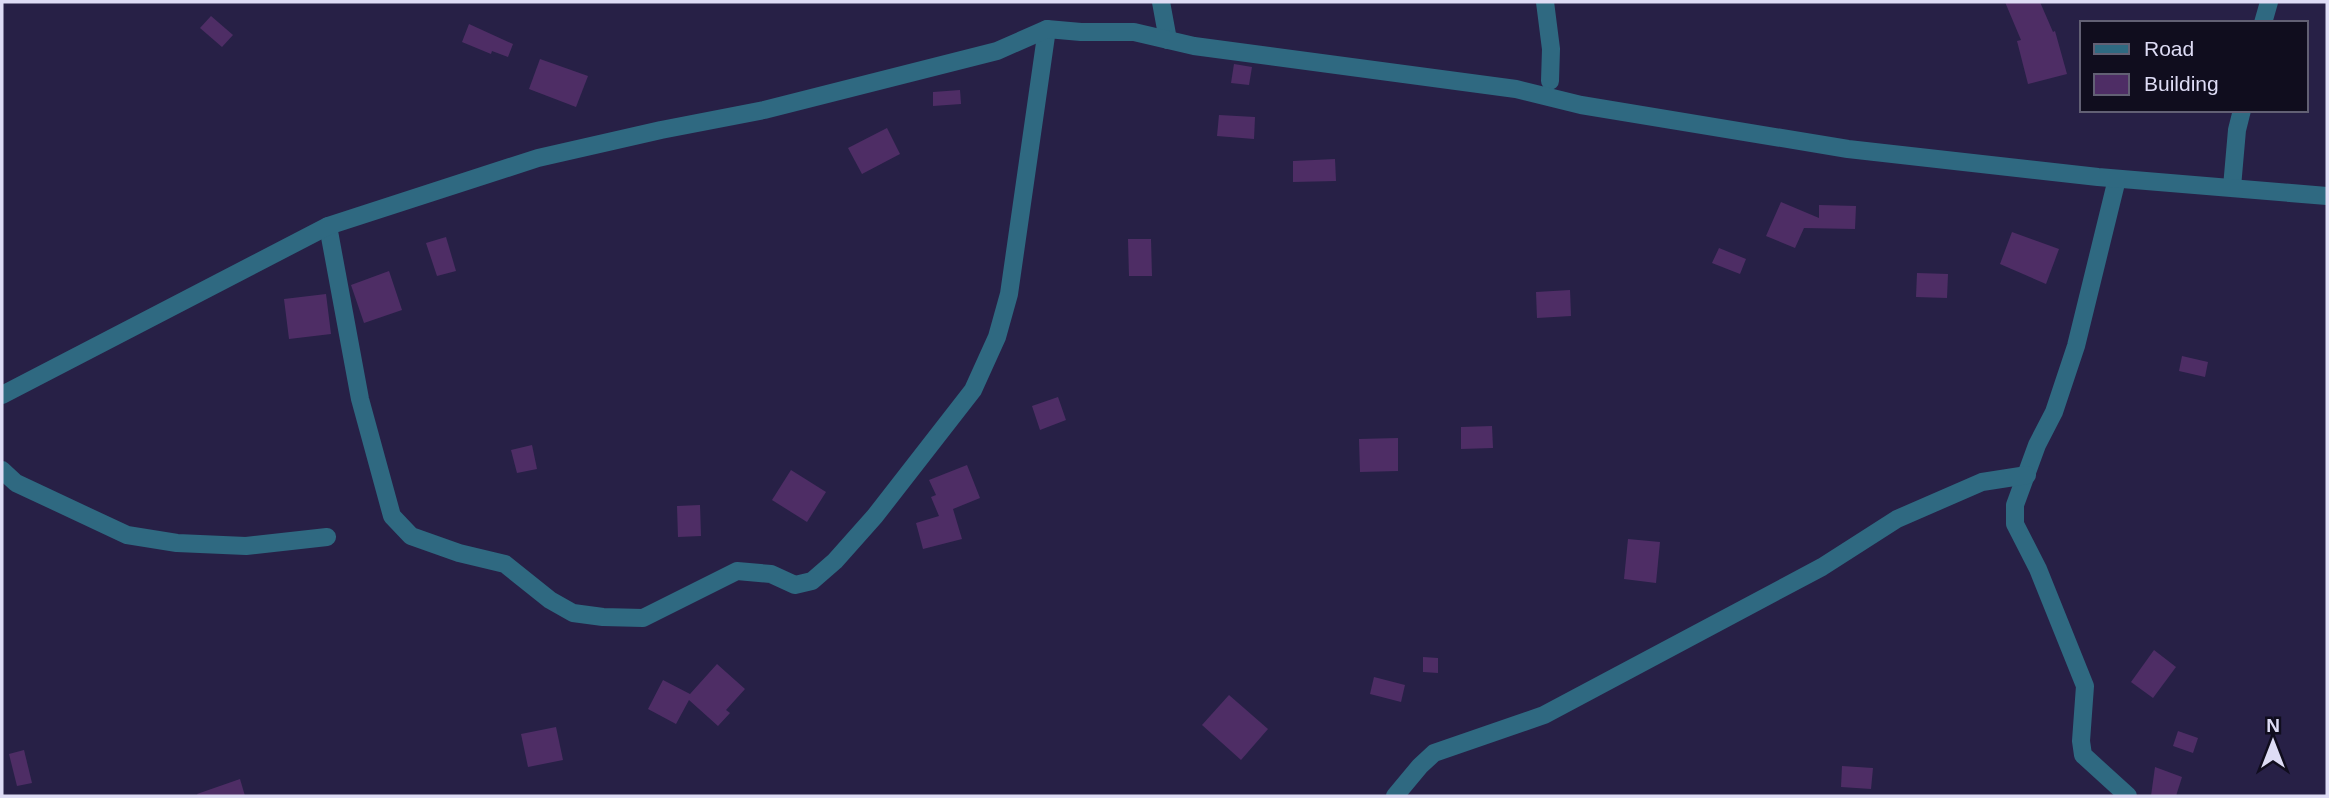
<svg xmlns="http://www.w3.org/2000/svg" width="2329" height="798" font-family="Arial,sans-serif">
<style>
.building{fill:#4e2d65}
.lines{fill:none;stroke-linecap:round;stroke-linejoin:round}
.minor{stroke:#2f6981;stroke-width:18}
</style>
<rect width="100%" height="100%" fill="#272046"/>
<g class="building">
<polygon points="2005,2 2040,2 2053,32 2055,31 2067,74 2028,84 2017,41 2021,40"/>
<polygon points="211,16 233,35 222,47 200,28"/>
<polygon points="469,24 513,44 508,57 492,51 491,54 462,42"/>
<polygon points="540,59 588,76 576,107 529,89"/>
<polygon points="1234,64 1252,67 1249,85 1231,83"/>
<polygon points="960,90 961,104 933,106 933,92"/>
<polygon points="1219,115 1255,117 1254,139 1217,136"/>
<polygon points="887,128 900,154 862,174 848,148"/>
<polygon points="1335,159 1336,181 1293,182 1293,161"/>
<polygon points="1781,202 1819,218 1819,205 1856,206 1855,229 1804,228 1795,248 1766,236"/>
<polygon points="2012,232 2059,249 2046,284 2000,264"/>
<polygon points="446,237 456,271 437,276 426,243"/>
<polygon points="1128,239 1151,239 1152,276 1129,276"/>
<polygon points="1719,248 1746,259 1740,274 1712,263"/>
<polygon points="389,271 402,310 364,323 351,285"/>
<polygon points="1917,273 1948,274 1947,298 1916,297"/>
<polygon points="1570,290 1571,316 1537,318 1536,292"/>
<polygon points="326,294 331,334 289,339 284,299"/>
<polygon points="2182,356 2208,362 2205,377 2179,371"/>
<polygon points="1058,397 1066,420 1040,430 1032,406"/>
<polygon points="1492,426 1493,448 1461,449 1461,427"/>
<polygon points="1398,438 1398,471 1360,472 1359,439"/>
<polygon points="532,445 537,469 517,473 511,450"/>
<polygon points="967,465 980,498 953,509 962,539 923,549 916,523 939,516 931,497 936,495 929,480"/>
<polygon points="791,470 826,492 807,522 772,500"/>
<polygon points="700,505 701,536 678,537 677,506"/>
<polygon points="1628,539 1660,542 1656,583 1624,579"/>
<polygon points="2154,650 2176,667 2153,698 2131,682"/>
<polygon points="1423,657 1438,658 1438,673 1423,672"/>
<polygon points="717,664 745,689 726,710 730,713 718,726 689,700 676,724 648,709 663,680 690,694"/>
<polygon points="1374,677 1405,685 1401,702 1370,694"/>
<polygon points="1229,695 1268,729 1241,760 1202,725"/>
<polygon points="556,727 563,760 528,767 521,734"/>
<polygon points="2178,731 2198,738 2193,753 2173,746"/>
<polygon points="24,750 32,783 17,786 9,754"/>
<polygon points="1842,766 1873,768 1871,789 1841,787"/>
<polygon points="2155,767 2182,777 2176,796 2151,796"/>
<polygon points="240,779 245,796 198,796 197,794"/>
</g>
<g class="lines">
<g class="minor">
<polyline points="1161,2 1168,40"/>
<polyline points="1545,2 1551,49 1550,81"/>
<polyline points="2263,23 2269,2"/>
<polyline points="2117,179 2076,346 2054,412 2037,445 2015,505 2015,524 2038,569 2085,686 2081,741 2083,755 2128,796"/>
<polyline points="2232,187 2237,130 2242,110"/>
<polyline points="328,226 360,399 392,516 411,536 459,553 505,564 550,600 573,613 603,617 643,618 737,571 771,574 795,585 812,581 835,561 875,516 973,390 997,337 1009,294 1047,29"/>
<polyline points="2,395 328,226 538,158 661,130 764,110 997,51 1047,29 1081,32 1134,32 1194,46 1516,89 1581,105 1848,149 2098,177 2327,196"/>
<polyline points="2,470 16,483 127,535 177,543 246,546 327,537"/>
<polyline points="1395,796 1420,766 1434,753 1544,715 1822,567 1897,519 1982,482 2027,475"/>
</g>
</g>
<rect width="2329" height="798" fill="none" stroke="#dedcf5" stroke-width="7"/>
<rect x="2080" y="21" width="228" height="91" fill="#100d1e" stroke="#626074" stroke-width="2"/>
<rect x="2094" y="44" width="35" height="10" fill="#2f6981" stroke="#626074" stroke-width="2"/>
<text x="2144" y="56" font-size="21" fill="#dedcf5">Road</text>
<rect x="2094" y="74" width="35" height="21" fill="#4e2d65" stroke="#626074" stroke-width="2"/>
<text x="2144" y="91" font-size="21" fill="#dedcf5">Building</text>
<g transform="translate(2273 742)" stroke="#100d1e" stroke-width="5" paint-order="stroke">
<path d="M0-5L12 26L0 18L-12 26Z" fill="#dedcf5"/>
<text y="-10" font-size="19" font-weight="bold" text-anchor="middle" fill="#dedcf5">N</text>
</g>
</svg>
